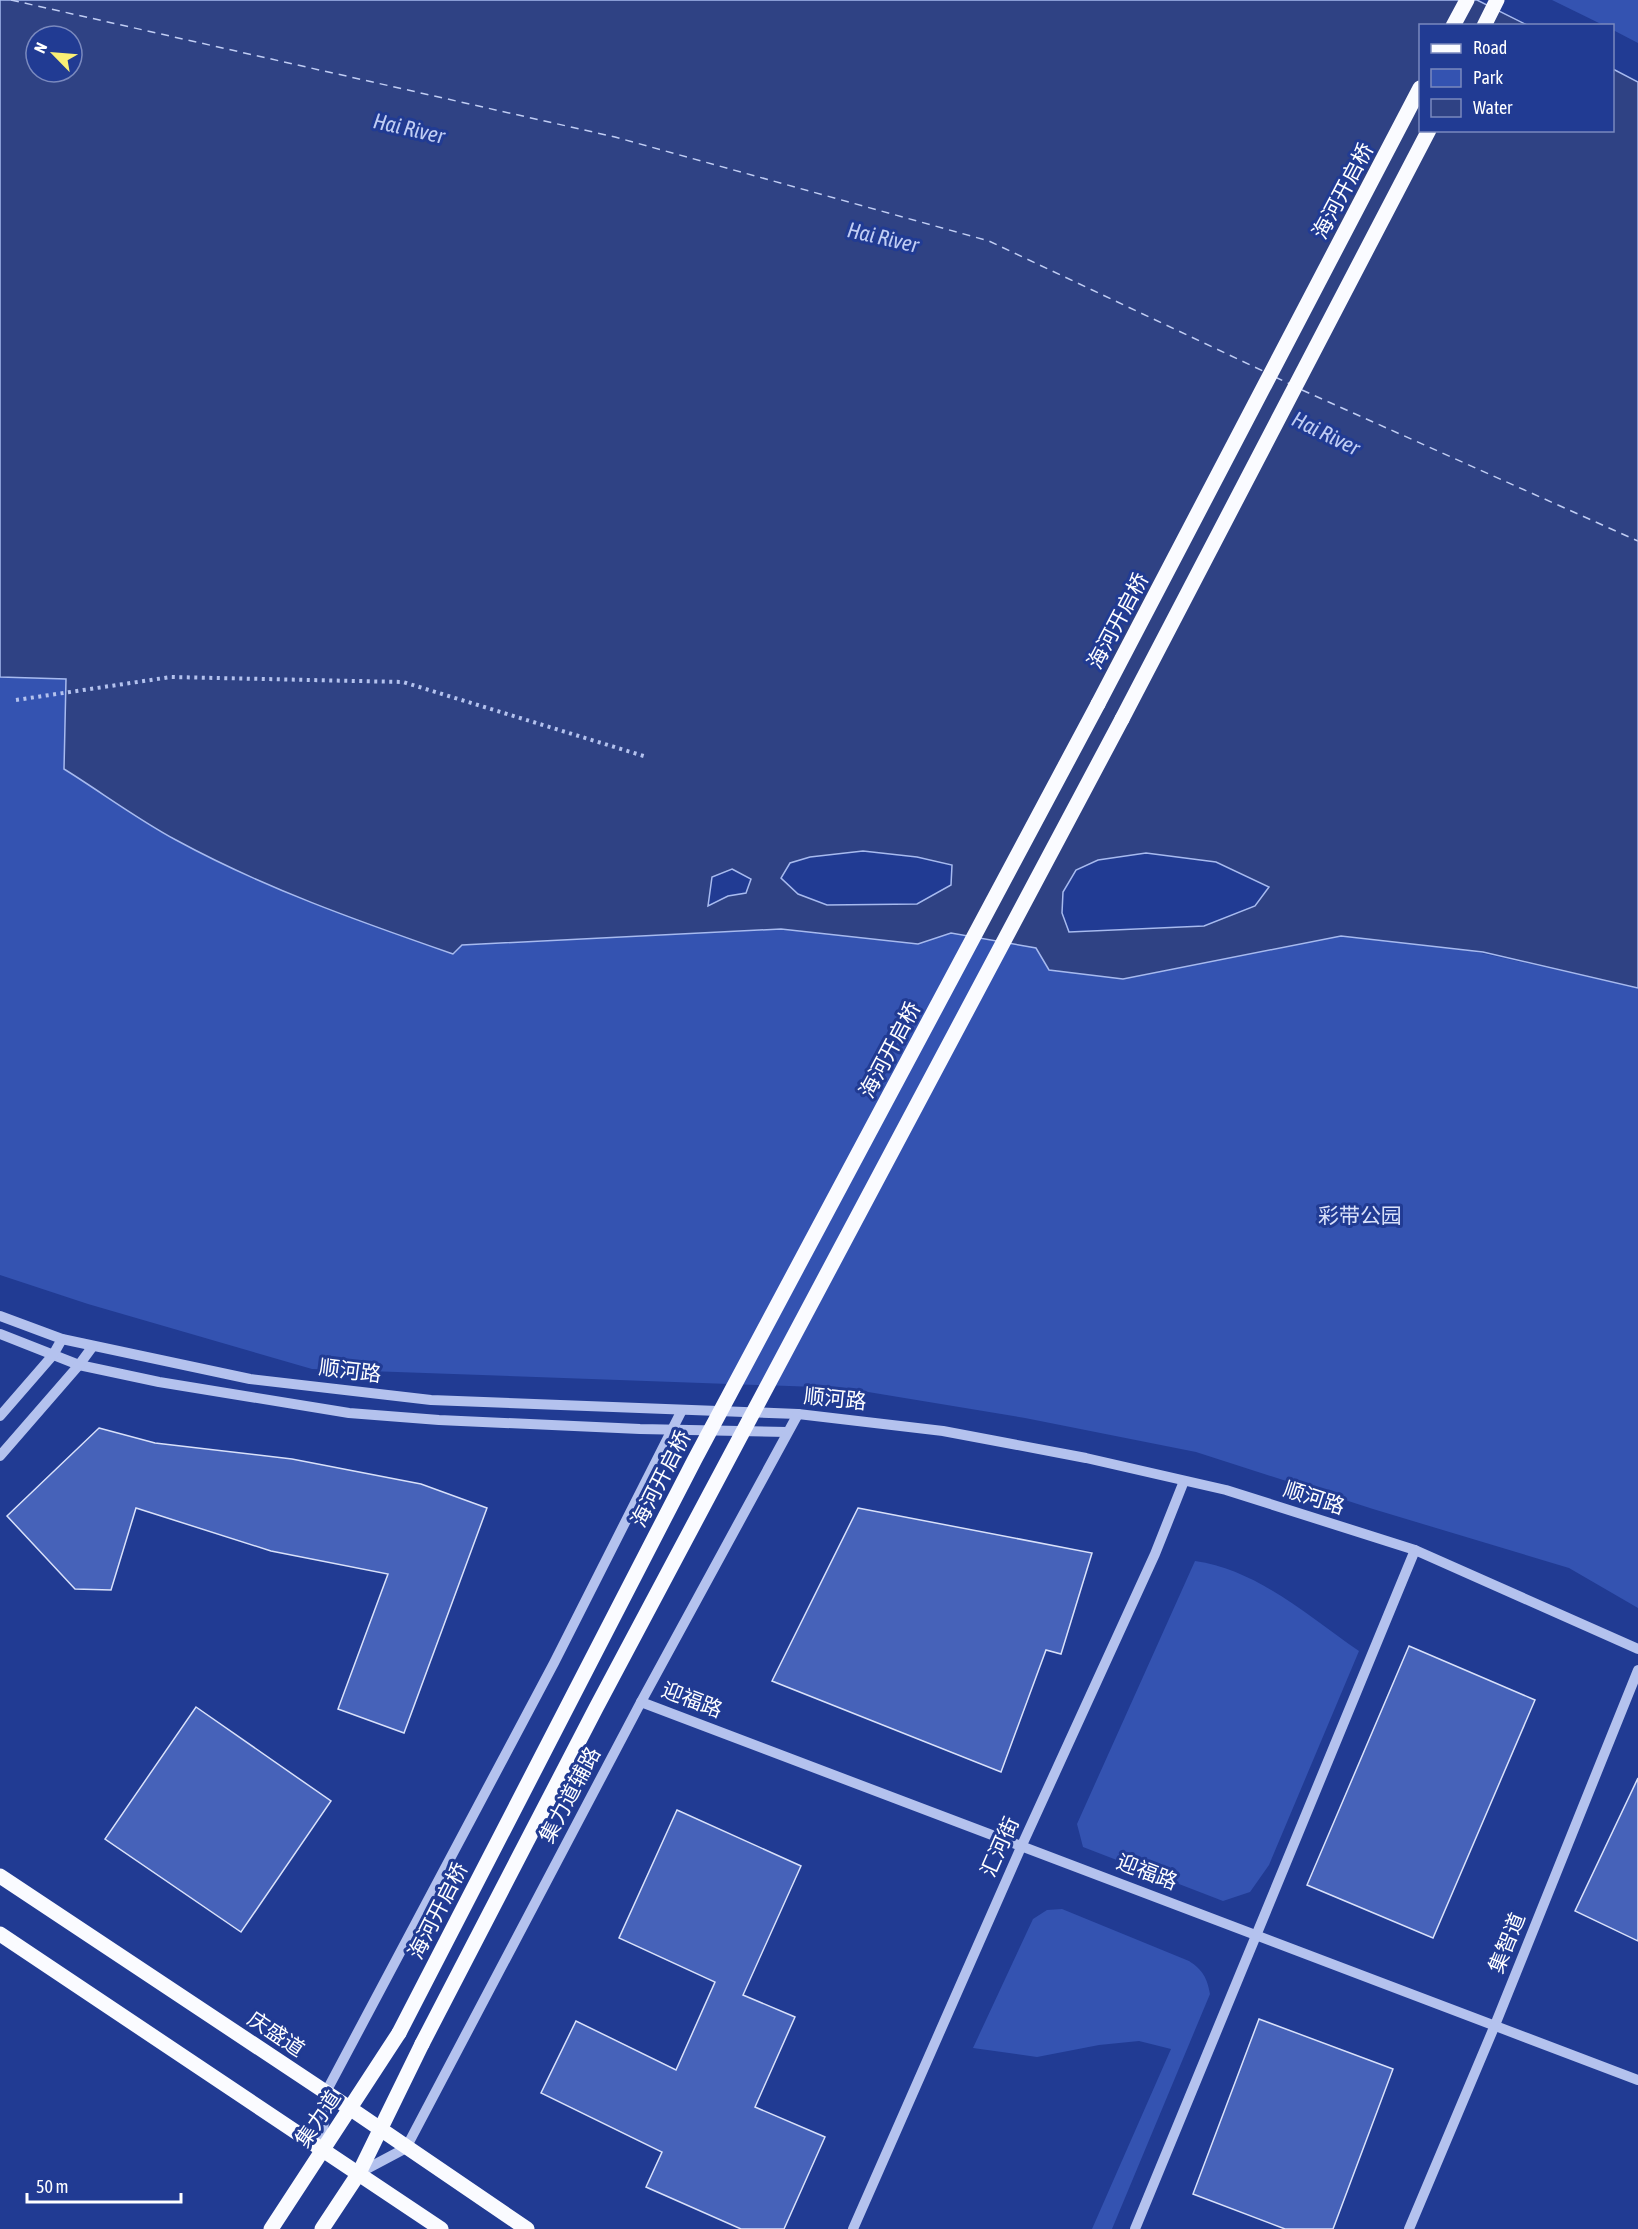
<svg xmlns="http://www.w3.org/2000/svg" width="1638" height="2229" font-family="'Asap Condensed','Noto Sans SC',sans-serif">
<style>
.green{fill:#3453b1}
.water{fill:#2f4284;stroke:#a7baef;stroke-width:1.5;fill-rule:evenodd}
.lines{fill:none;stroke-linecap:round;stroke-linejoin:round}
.ferry{stroke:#c0cdf4;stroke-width:1.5;stroke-dasharray:8 6;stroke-linecap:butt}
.building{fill:#4662b9;stroke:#d9e1fa;stroke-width:1.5}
.path{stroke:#b4c2ee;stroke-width:4;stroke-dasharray:3 4.5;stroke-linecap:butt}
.minor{stroke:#b4c2ee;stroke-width:10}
.major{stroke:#fafbff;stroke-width:15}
.major-bridge{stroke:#fafbff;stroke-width:15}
.labels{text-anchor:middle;stroke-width:6;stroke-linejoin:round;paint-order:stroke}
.street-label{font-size:21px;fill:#fff;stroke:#213b93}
.park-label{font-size:21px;fill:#d9e1fa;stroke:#213b93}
.water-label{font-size:22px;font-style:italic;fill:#c0cdf4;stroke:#213b93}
</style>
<rect width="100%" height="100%" fill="#213b93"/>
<g class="green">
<polygon points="1552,0 1638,0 1638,43 1613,30 1612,26 1603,25"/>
<polygon points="0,568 453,954 461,945 781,929 918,944 951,933 1036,948 1123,979 1341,936 1472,951 1638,988 1638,1608 1569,1568 1373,1509 1196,1452 1025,1418 844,1388 312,1369 88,1304 0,1275"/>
<path d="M1195,1561C1258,1570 1308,1616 1359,1651L1269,1865L1250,1892L1223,1901L1083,1847L1077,1824Z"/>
<path d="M1062,1909L1189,1961C1203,1970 1207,1978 1210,1994L1112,2229H1092L1171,2049L1139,2041L1099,2045L1037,2057L973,2048L1033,1919L1047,1910Z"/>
</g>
<path class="water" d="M0,0H1477L1527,25L1420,26V130H1612L1613,69L1638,82V988L1483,952L1341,936L1123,979L1049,970L1036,948L951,933L918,944L781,929L462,945L453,954C358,921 264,888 176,840C137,819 101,792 64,769L66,679L0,677ZM36,36H72V72H36ZM863,851L917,857L952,865L951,885L917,904L827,905L798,894L781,878L790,863L810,857ZM1146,853L1216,862L1269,887L1255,906L1204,926L1069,932L1062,913L1063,892L1076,870L1098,860ZM732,869L751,879L746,893L728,896L708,906L712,877Z"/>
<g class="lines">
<g class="ferry">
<polyline points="11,0 615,137 989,241 1263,371"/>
<polyline points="1275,377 1290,384"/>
<polyline points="1302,390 1638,541"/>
</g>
</g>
<g class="building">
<polygon points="99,1428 155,1443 292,1459 421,1484 487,1508 404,1733 338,1709 388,1574 271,1551 136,1508 111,1590 75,1589 7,1516"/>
<polygon points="858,1508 1092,1553 1061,1654 1046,1650 1001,1772 772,1681"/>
<polygon points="1409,1646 1535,1700 1433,1938 1307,1885"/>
<polygon points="196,1707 331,1801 241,1932 105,1839"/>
<polygon points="1638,1778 1638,1941 1575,1911"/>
<polygon points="677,1810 801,1866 743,1995 795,2017 755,2107 825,2137 784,2229 741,2229 646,2187 662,2152 541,2093 576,2021 676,2070 715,1982 619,1938"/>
<polygon points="1259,2019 1393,2069 1333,2229 1285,2229 1193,2194"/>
</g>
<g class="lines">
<polyline class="path" points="16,700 171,677 403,682 647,757"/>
<g class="minor">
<polyline points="0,1316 62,1339 250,1379 431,1400 798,1414 943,1431 1086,1458 1226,1490 1415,1550 1638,1649"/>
<polyline points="0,1334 79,1365 159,1382 349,1413 439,1420 640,1429 787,1432"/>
<polyline points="0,1416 53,1355 62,1339"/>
<polyline points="0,1456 79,1365 93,1346"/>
<polyline points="641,1702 1638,2080"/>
<polyline points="322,2147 326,2092 554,1663 682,1410"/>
<polyline points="359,2173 406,2148 641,1702 798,1414"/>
<polyline points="853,2229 1022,1845 1155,1554 1184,1481"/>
<polyline points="1135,2229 1415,1550"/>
<polyline points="1409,2229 1495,2025 1638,1670"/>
</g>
<g class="major">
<polyline points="1453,26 1467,0"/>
<polyline points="1484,26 1497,0"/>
<polyline points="1098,704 1420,88"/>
<polyline points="1122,719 1429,130"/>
<polyline points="0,1876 351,2109 527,2229"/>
<polyline points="0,1934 441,2229"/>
<polyline points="271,2229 399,2033"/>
<polyline points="322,2229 359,2173 422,2044"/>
</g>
<g class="major-bridge">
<polyline points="399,2033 695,1459 1098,704"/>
<polyline points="422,2044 596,1708 1122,719"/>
</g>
</g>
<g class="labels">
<g class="street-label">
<text transform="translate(1343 191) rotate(-62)" y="7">海河开启桥</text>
<text transform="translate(1118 621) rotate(-62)" y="7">海河开启桥</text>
<text transform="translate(890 1050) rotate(-62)" y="7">海河开启桥</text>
<text transform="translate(350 1371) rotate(7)" y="7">顺河路</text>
<text transform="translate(835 1399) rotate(6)" y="7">顺河路</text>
<text transform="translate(661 1479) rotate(-63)" y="7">海河开启桥</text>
<text transform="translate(1314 1498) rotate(18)" y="7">顺河路</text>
<text transform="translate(692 1700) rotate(21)" y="7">迎福路</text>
<text transform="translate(570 1795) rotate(-62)" y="7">集力道辅路</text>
<text transform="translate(1000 1847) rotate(-66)" y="7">汇河街</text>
<text transform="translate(1147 1872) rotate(21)" y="7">迎福路</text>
<text transform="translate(438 1911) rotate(-63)" y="7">海河开启桥</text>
<text transform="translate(1507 1943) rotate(-68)" y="7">集智道</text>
<text transform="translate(276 2034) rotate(34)" y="7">庆盛道</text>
<text transform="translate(318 2119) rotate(-56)" y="7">集力道</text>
</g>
<g class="park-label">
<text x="1360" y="1223">彩带公园</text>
</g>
<g class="water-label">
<text transform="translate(409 128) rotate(13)" y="8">Hai River</text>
<text transform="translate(883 237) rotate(13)" y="8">Hai River</text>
<text transform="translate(1326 433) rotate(26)" y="8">Hai River</text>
</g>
</g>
<rect x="1419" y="24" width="195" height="108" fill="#213b93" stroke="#7a89be" stroke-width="1.5"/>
<rect x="1431" y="44" width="30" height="9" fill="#fafbff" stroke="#7a89be" stroke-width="1.5"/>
<text x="1473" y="54" font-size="18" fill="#ffffff">Road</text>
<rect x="1431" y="69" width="30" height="18" fill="#3453b1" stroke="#7a89be" stroke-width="1.5"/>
<text x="1473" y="84" font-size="18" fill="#ffffff">Park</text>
<rect x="1431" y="99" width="30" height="18" fill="#2f4284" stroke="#7a89be" stroke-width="1.5"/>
<text x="1473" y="114" font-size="18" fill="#ffffff">Water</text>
<g transform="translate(54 54) rotate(295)"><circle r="28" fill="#213b93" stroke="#7a89be" stroke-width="1.5"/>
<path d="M0-4.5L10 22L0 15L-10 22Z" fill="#faef75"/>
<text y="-9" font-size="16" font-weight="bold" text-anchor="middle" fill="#ffffff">N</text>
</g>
<path d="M27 2193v9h154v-9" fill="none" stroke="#ffffff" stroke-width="3"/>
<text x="36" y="2193" font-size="18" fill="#ffffff" stroke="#213b93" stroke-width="4.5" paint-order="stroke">50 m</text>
</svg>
